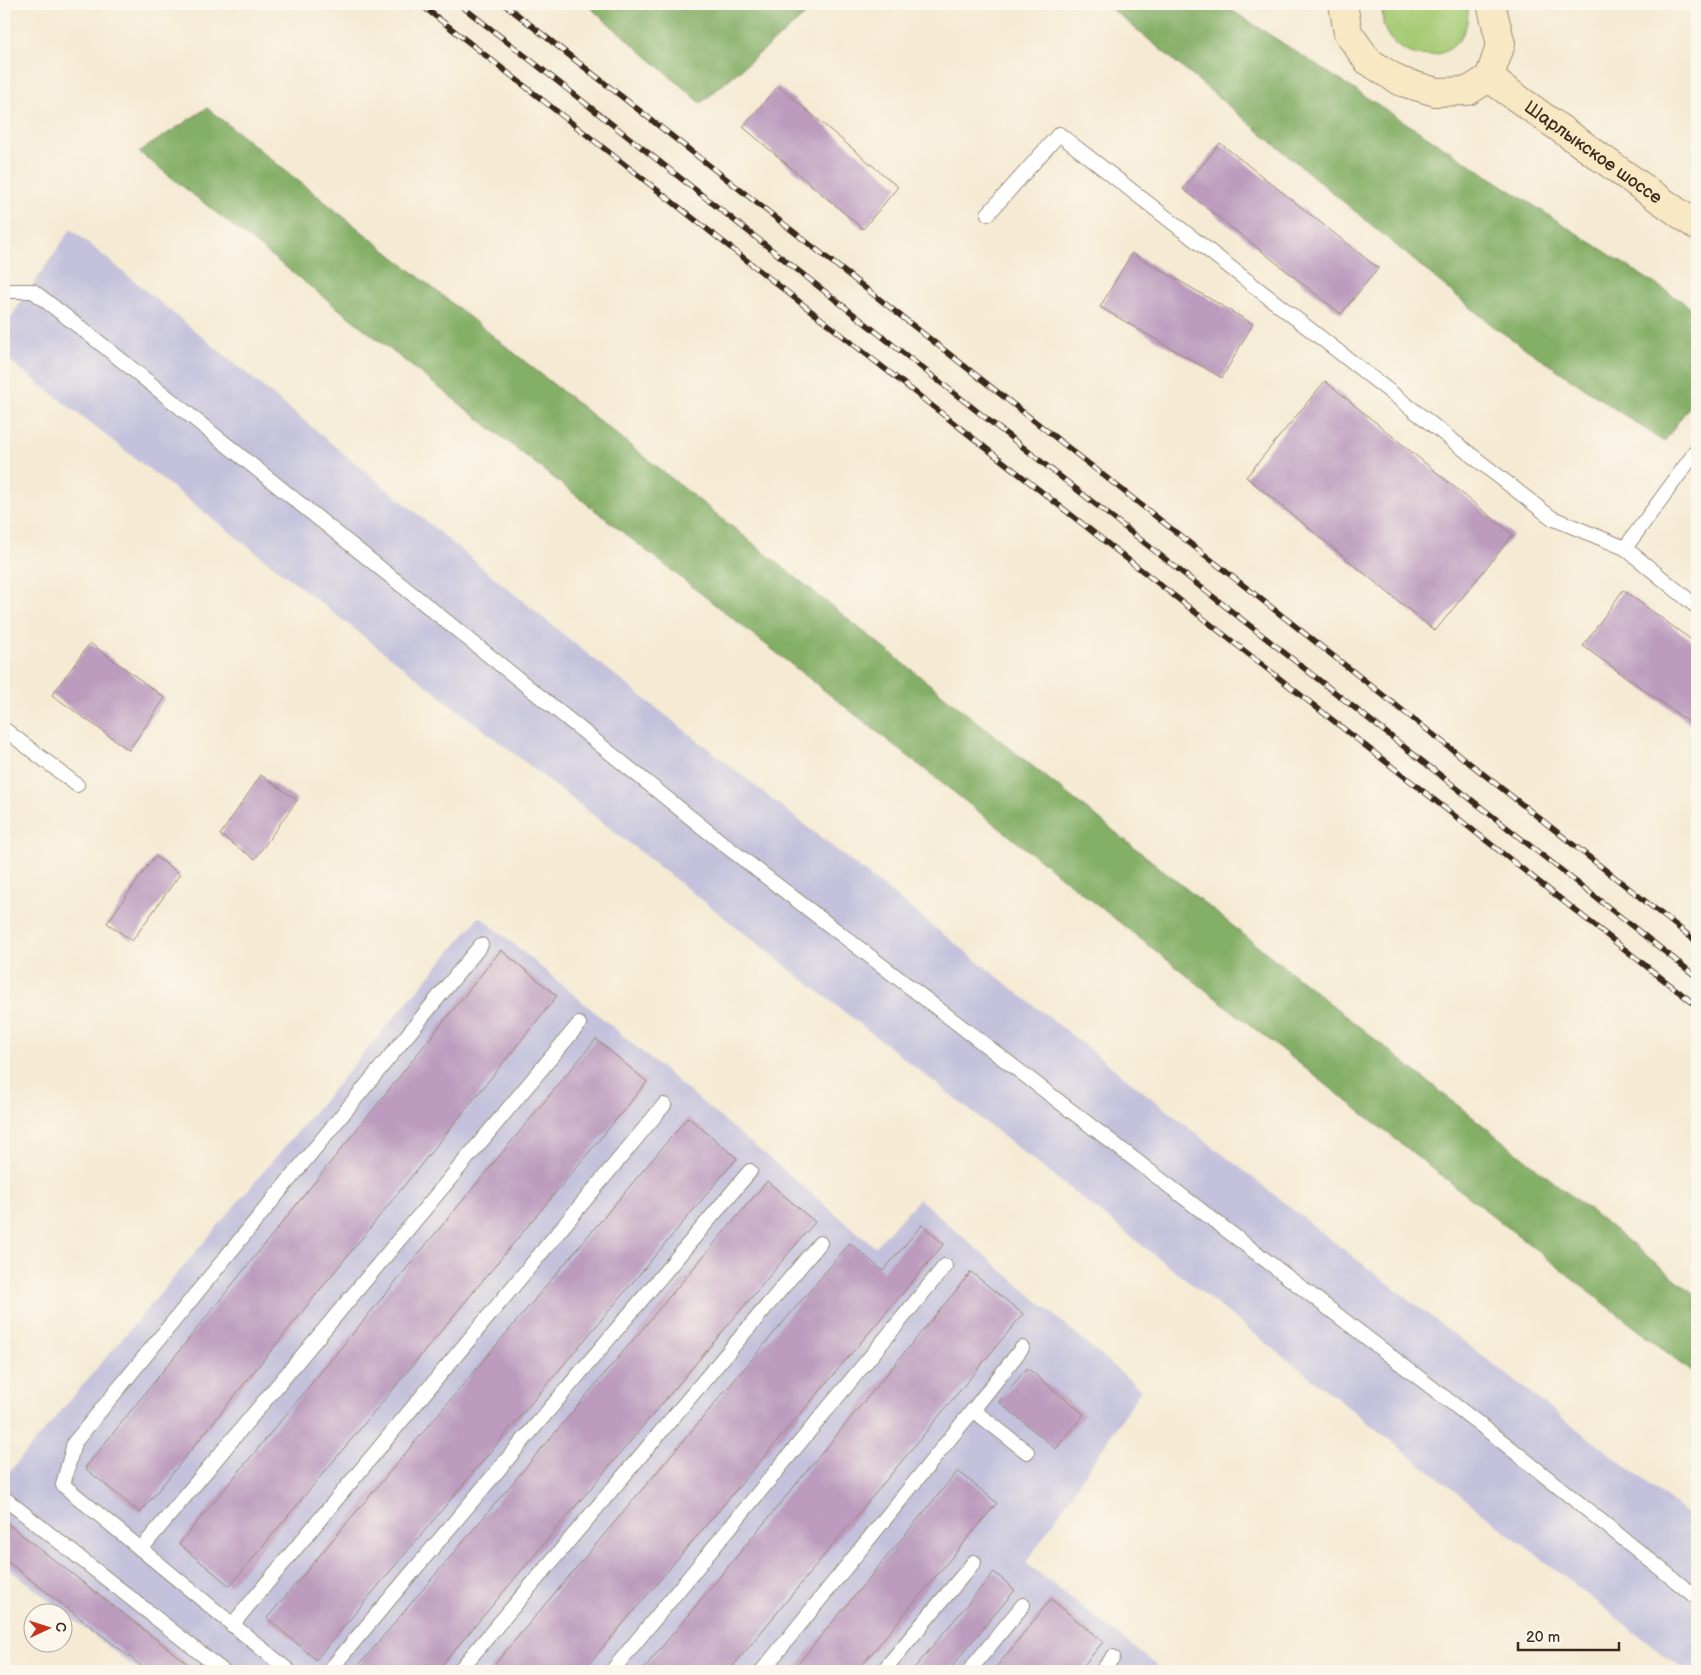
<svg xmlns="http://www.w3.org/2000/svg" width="1701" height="1675" font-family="'Balsamiq Sans',sans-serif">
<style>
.industrial{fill:#c3c1db}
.green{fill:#a6cb75;stroke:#707a4a}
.forest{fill:#84af66;stroke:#606c42}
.building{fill:#bc9bbe}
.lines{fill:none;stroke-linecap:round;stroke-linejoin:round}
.lane-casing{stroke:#988a78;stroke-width:16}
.secondary-casing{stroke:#988a78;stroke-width:30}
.lane{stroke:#fff;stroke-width:14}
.secondary{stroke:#f8e8c3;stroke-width:28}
.rail-casing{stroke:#3b2a1e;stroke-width:5.5}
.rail{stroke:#fbf7ec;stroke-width:4;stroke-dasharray:11;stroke-linecap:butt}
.labels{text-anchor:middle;stroke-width:4;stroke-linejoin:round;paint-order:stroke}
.street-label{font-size:18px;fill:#3b2a1e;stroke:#fbf7ec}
</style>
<rect width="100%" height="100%" fill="#fbf7ec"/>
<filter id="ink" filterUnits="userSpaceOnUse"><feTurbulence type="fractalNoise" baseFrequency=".02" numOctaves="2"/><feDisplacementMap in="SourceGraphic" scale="10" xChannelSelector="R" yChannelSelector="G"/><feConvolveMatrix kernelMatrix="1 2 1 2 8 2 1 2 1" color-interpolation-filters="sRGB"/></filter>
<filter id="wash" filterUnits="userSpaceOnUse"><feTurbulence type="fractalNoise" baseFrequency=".0096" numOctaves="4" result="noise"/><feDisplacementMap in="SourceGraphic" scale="20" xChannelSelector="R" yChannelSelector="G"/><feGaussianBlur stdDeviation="1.12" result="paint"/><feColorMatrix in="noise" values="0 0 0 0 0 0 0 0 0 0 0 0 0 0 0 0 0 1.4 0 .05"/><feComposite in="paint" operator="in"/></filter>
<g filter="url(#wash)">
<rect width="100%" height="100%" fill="#f5ead3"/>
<g class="industrial">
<polygon points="71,229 574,643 1329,1238 1697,1521 1697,1671 1685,1671 1590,1597 684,886 4,356 4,327"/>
<polygon points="480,916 875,1247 919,1199 1141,1390 1026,1563 1164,1671 139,1671 4,1565 4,1478"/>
</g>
<path class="green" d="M1384,4H1468C1473,80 1369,65 1384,4Z"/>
<g class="forest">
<polygon points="586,4 818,4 701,103"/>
<polygon points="1106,4 1222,4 1697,311 1697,395 1664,442 1494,327"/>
<polygon points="207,108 1697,1296 1697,1376 139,152"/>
</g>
<g id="blocks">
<g class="building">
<polygon points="778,86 898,187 863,229 743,127"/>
<polygon points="1220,143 1378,268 1341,314 1183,189"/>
<polygon points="1132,253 1253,324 1222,378 1100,307"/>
<polygon points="1325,381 1513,535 1435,631 1246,477"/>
<polygon points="1623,590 1697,644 1697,728 1583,646"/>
<polygon points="90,643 165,698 129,750 52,695"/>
<polygon points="261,775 297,800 255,859 220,835"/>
<polygon points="155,856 180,874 132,941 107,923"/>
<polygon points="501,950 557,996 140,1513 85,1468"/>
<polygon points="596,1039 647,1082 230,1586 179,1544"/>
<polygon points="688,1117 737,1158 316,1660 267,1618"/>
<polygon points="767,1181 815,1222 437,1671 354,1671"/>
<polygon points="922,1225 944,1244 583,1671 489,1671 850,1243 883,1271"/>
<polygon points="971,1272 1023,1314 729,1671 642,1671"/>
<polygon points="1027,1368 1084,1414 1056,1449 999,1402"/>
<polygon points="958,1471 997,1503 857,1671 792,1671"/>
<polygon points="4,1521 197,1671 148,1671 4,1559"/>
<polygon points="994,1572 1015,1590 948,1671 912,1671"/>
<polygon points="1051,1599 1103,1642 1079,1671 993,1671"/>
</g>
</g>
</g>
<g filter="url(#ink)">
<use href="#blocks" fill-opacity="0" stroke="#988a78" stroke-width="1"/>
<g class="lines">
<defs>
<g id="lane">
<polyline points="988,214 1059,134 1552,518 1625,548 1697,607"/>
<polyline points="4,291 33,291 100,343 726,846 1504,1443 1697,1598"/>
<polyline points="1625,548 1697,450"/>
<polyline points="4,729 77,785"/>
<polyline points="973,1410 1022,1348"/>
<polyline points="4,1498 223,1671"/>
<polyline points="141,1549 579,1024"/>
<polyline points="232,1625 664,1105"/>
<polyline points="289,1671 63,1485 74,1443 481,945"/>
<polyline points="329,1671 750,1171"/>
<polyline points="459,1671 820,1243"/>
<polyline points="612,1671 945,1266"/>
<polyline points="762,1671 973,1410 1027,1452"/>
<polyline points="883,1671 974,1562"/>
<polyline points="969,1671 1023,1605"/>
<polyline points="1102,1671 1113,1657"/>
</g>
<g id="secondary">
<polyline points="1343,4 1348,33 1368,61 1399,81 1436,92 1468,91 1489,78 1501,44 1491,4"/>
<path id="s1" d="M1489,78L1697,226"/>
</g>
</defs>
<use href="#lane" class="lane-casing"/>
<use href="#secondary" class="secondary-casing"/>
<use href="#lane" class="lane"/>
<use href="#secondary" class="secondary"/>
<defs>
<g id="rail">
<polyline points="420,4 1697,1006"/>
<polyline points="459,4 1697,977"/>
<polyline points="504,4 1697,942"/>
</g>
</defs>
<use href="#rail" class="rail-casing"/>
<use href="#rail" class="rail"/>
</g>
</g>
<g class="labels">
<g class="street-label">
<text dy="6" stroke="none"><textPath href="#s1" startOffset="128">Шарлыкское шоссе</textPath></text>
</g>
</g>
<rect width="1701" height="1675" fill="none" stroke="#fbf7ec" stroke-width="20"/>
<g transform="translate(48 1628) rotate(86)"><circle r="24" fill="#fbf7ec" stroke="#aea59a"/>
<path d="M0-4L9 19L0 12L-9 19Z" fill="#c8321e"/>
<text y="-8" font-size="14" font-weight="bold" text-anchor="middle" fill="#3b2a1e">С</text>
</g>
<path d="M1518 1642v8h101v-8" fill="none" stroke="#3b2a1e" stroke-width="2.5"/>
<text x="1526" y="1642" font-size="15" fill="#3b2a1e" stroke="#fbf7ec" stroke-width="4" paint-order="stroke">20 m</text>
</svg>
